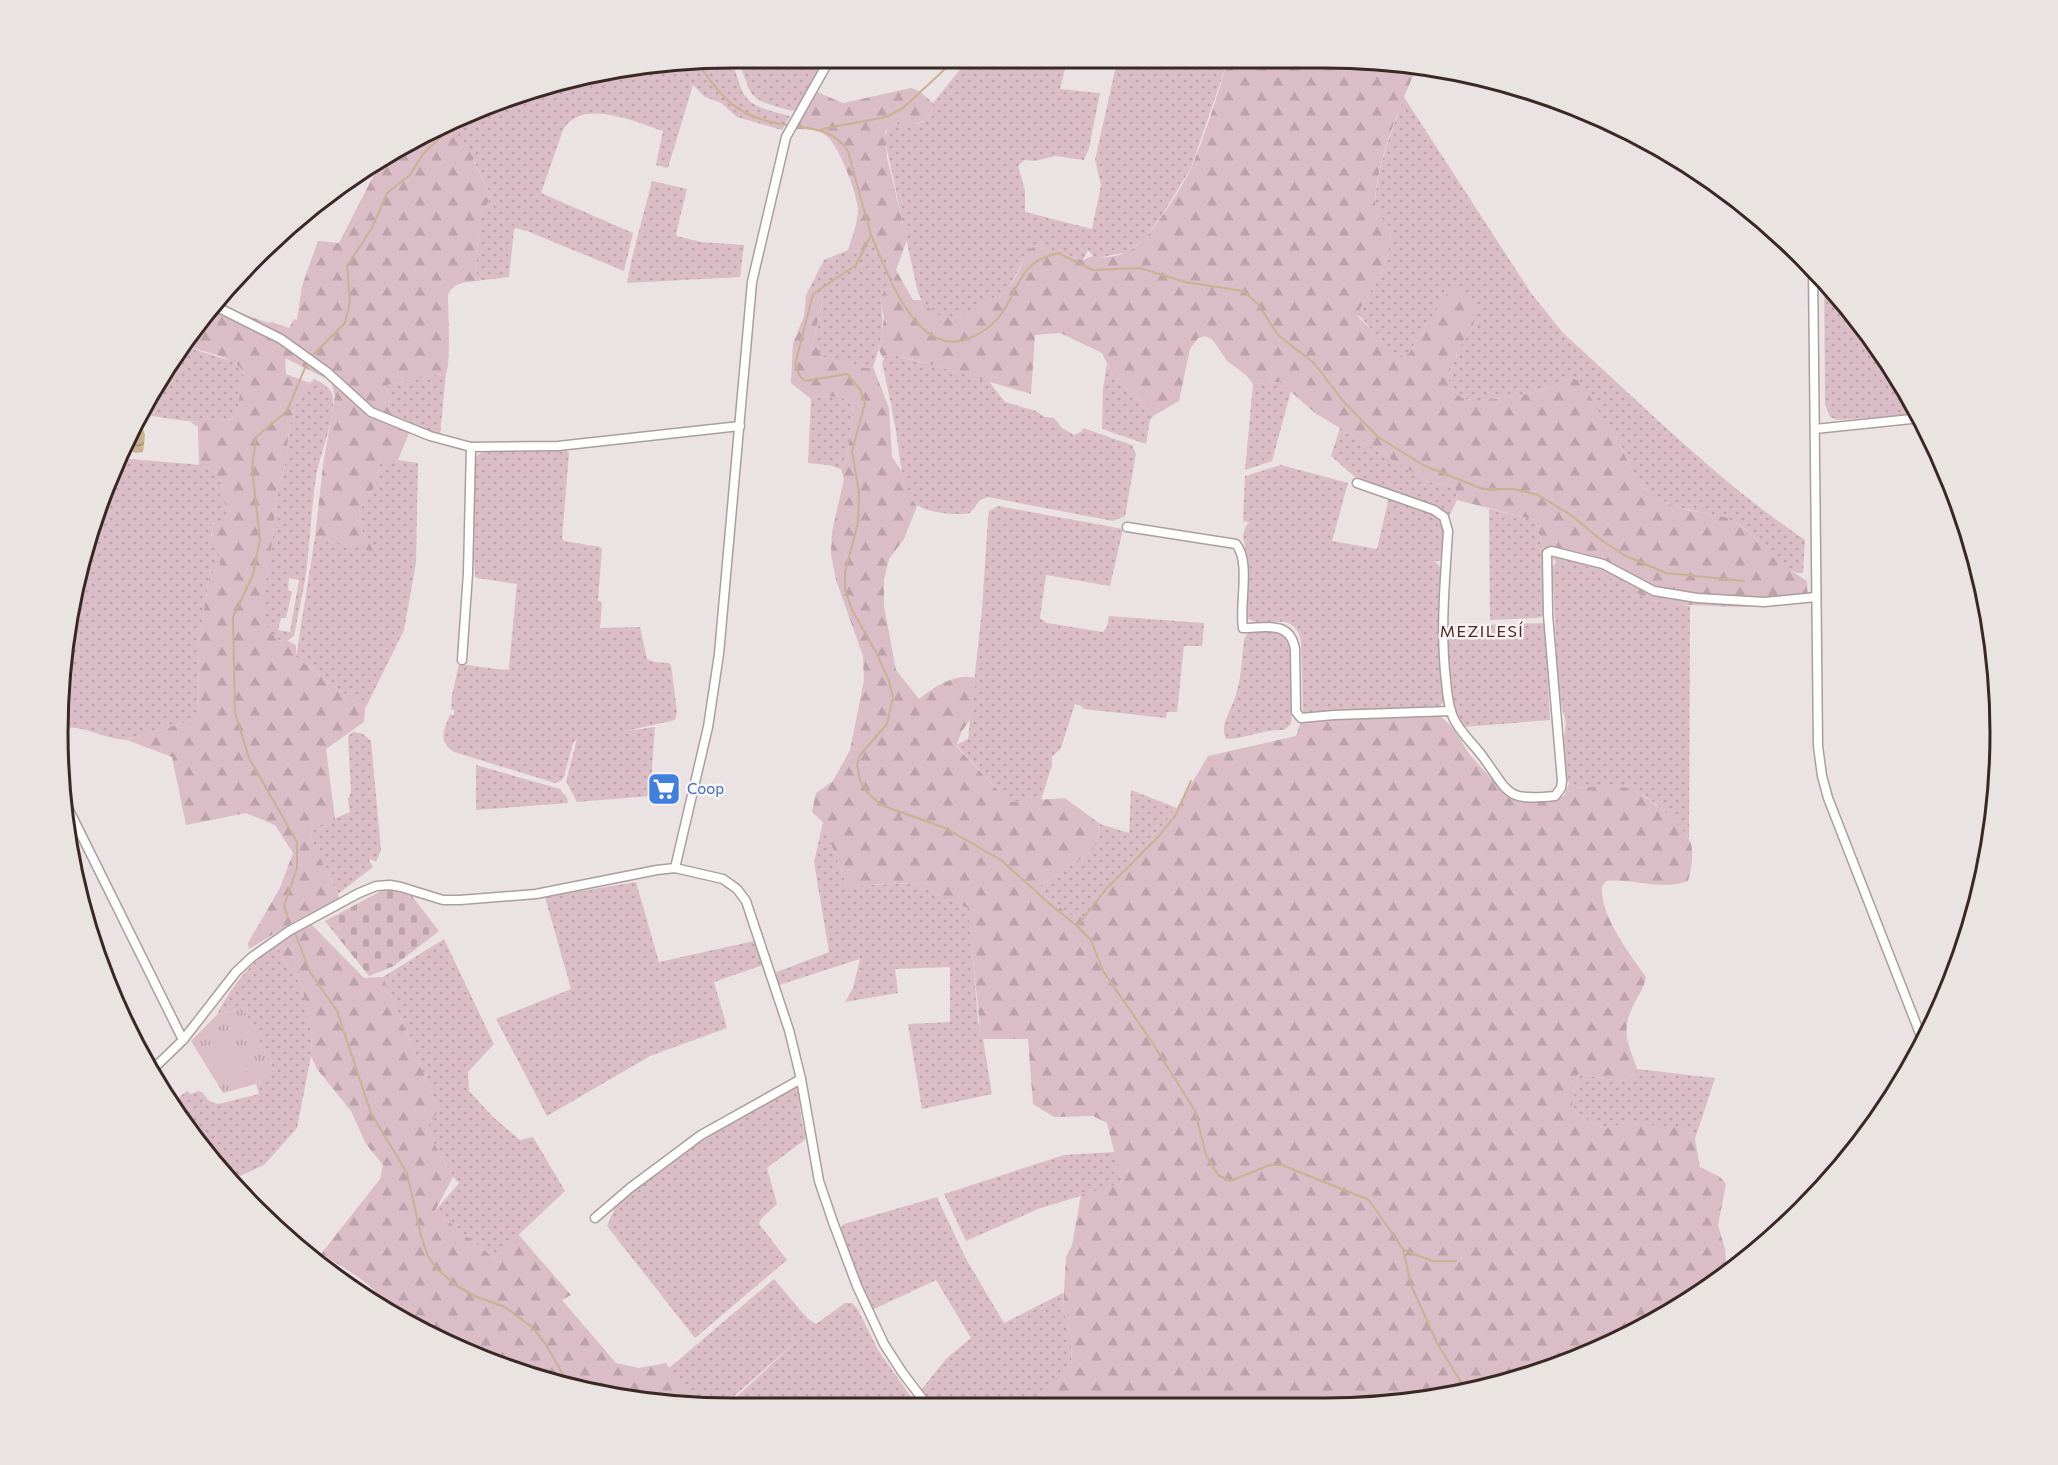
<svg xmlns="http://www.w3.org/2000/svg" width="2058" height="1465" font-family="Commissioner,sans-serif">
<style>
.grass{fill:url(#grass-dots);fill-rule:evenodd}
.forest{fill:url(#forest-firs)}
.cemetery{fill:url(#cemetery-stones)}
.park{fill:url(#park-tufts)}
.garden{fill:#dabdc6}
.water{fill:url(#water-waves)}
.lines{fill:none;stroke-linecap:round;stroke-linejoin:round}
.stream{stroke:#cab290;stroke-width:2}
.minor-casing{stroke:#ab9f9e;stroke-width:11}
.minor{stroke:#fff;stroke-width:8}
.labels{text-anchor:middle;stroke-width:5;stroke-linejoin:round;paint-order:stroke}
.shop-label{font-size:15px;fill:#366cbe;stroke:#f8f3f3;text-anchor:start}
.neighbourhood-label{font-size:16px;letter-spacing:1.5px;fill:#4a2922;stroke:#f8f3f3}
.rim{fill:none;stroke:#3a2824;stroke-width:3}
</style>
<defs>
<pattern id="grass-dots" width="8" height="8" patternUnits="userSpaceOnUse" patternTransform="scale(1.5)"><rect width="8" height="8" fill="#dabdc6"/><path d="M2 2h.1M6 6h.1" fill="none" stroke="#bca2aa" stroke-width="1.8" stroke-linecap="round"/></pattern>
<pattern id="forest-firs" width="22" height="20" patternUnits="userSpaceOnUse" patternTransform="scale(1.5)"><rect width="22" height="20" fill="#dabdc6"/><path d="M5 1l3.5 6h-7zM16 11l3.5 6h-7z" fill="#bca2aa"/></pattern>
<pattern id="cemetery-stones" width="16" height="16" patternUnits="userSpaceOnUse" patternTransform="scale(1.5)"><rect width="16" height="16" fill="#dabdc6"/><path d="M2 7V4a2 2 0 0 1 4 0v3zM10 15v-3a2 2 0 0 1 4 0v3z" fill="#bca2aa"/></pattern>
<pattern id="park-tufts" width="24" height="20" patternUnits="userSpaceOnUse" patternTransform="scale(1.5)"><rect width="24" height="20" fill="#dabdc6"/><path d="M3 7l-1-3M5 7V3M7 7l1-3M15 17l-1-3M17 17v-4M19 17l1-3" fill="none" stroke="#bca2aa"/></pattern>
<pattern id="water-waves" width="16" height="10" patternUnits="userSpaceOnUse" patternTransform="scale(1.5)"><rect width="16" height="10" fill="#cab290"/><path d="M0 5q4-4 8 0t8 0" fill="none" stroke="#a59175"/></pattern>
</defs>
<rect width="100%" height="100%" fill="#ebe2e3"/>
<g class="grass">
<path d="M734,57H804L822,66L795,110L792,111C779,107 756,103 750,91C744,79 743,67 734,57Z"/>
<path d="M970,57H1068L1060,89L1100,93L1089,148L1084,160L1055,156L1035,161L1024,160L1018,166L1025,191V212L1092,229L1101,185L1095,160L1118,57H1229L1191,168L1162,215L1143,241L1127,252L1098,258L1093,256L1088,250L1083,260L1036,246L1026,252C1021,265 1016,277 1007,289C1001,295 991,299 984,304C957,321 935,327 918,293L884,136L890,126C912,119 925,135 933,103Z"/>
<path d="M727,58C739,70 737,86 746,97C755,109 776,112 790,116L782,130L737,117L721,103L705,97L693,85L668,168L656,165L663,131C636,122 581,97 563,130L541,193L633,233L624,271L527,231L516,228L514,230L509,277L476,281L479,220L491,196L473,159L455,132L433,130L474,109L557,80Z"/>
<path d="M1404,97L1531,293L1563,333C1642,404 1717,481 1805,540L1803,573C1779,573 1765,546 1749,532C1721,508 1681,516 1651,494C1633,482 1629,458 1617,440C1603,418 1586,398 1570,378C1561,382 1553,386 1544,389C1529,395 1480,403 1466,399C1453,396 1447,382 1448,370L1457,356V351L1473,326L1451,288L1409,353L1403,358L1395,357L1358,314L1360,309C1371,289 1395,258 1390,233C1387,221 1374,214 1375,200C1378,165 1392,130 1404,97Z"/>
<polygon points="652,181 687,189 676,234 677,236 701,242 744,245 740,277 627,283 631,262"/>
<path d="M877,242L895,278L880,297C885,325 882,341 873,367L865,368L823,357L813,343L823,300L806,295L824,260L848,250L858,252Z"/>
<polygon points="1824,278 1833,287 1910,394 1918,414 1837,420 1830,417 1825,404"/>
<path d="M180,345L232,361L242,368L244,376L236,417C211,428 167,418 141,414L171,358Z"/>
<path d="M894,355L988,380L1005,402L1036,411L1045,417L1054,418L1062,428L1074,435L1081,432L1083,428L1132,445L1136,454L1125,516L1113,521L988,497L980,500L970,513C957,516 921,513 913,501C900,485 899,443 894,421C891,401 886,382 882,362L886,356Z"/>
<polygon points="1107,364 1114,378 1149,410 1153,416 1150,420 1146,444 1102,429 1103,389"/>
<polygon points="446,373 440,435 412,426 389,409 387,385"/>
<path d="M314,379C322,382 332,389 333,397C335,421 320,453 316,477C312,503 311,529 308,555C306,582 299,609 294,636L284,643L275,638L263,621L262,610L263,591L273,534L277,491L284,471L289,432L295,406L310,383ZM289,578L299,580L290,632L278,630L281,618H286L292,592L288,590Z"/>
<polygon points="1280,382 1291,391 1272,461 1245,470 1253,384"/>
<polygon points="817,396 842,397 854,406 847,457 841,469 829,465 808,463 811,399"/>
<polygon points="1340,428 1429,482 1455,486 1457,500 1448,518 1355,477 1331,456"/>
<path d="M565,449L569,453L562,539L564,541L600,547L602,549L598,600L602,603L600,628L640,627L647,659L654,662L669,663L671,665L677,712L675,720L626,731L655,727L650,796L577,802L566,781L577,739L573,743L564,777L561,781L555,783L454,752C438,741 443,731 450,715H454V710L451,709L452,695L459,664L504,670L509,669V666L517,584L477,578L475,576L472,533L474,464L476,456C489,446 503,452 517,452C520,452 523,451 526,450C539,449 552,450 565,449Z"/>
<path d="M117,458L202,465C226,475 222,490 227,513C225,522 221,523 212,523L211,535L219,548L220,564L209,578L198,648L199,718L127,740C105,740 85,725 63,728V644L67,627L76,626C74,611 71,595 82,584L79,582L109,474Z"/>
<polygon points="380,460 398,460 418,463 416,563 404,630 365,709 296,657 315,537 373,551 355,517 375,486"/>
<path d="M1281,465L1348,483L1332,541L1377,549L1389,497C1405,502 1442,507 1444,528C1446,538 1444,551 1443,561H1435L1443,570L1439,637L1444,701L1440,706L1306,714L1303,713L1301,641C1293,606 1263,633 1246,617L1247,559L1243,536L1245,528L1249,522L1243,521L1245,476Z"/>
<polygon points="998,506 1123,529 1110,586 1046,575 1040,618 1047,623 1103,632 1107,627 1109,616 1204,623 1202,646 1184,646 1177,712 1167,712 1166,718 1084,709 1080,705 1075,704 1061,748 1052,757 1052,765 1041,800 1009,802 956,745 968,739 982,609 988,519 989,511"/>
<polygon points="1489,509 1535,520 1543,547 1545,615 1538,618 1490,620"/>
<path d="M1561,559H1570L1579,562L1655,601L1690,606L1689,838C1671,818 1653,797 1628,788L1575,787L1567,781L1563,745L1566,723L1559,695L1553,588L1552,567L1556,562Z"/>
<path d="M1545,623L1550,720L1463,727C1445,704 1447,655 1444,626Z"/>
<path d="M1248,633C1257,632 1278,629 1285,636C1293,645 1293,710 1291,724L1284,730C1264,729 1246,739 1226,739C1220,727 1228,715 1233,703C1241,683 1242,660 1244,639Z"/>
<polygon points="353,732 363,734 371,741 381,850 376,862 371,859 369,861 373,867 338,894 312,842 311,829 350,812 348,799 351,792 348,736"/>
<polygon points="476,765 560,789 567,798 568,803 476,810"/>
<polygon points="1131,790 1177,808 1083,917 1070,915 1041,893 1041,885 1092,851 1097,841 1100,824 1129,833"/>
<polygon points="823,822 847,886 914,883 969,908 978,1021 983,1039 992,1094 922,1109 908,1024 950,1022 950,967 895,969 898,993 845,1002 853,988 860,959 779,985 774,973 829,952 814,862"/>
<polygon points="636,882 659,962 754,941 763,965 714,982 727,1028 650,1056 547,1116 496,1019 571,989 545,897"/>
<polygon points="444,939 494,1044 468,1072 469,1091 493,1117 520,1140 533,1137 565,1191 494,1258 435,1211 459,1183 453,1177 426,1129 439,1110 383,977"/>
<path d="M275,943L302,987L312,1036L311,1056L297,1128L264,1165L240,1176L232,1184L225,1178L174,1101L187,1091L191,1094L198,1091L202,1092L209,1101L218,1104L259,1094L256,1084L274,1071L242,1007L217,1015C230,987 252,963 275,943Z"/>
<polygon points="1637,1069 1715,1078 1695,1139 1690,1132 1633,1123 1603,1128 1577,1114 1572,1106 1578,1074 1620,1081 1630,1078"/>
<path d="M797,1087C801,1105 799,1119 807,1138L767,1168L777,1204L761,1219L759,1224L787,1260L695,1338L607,1226L618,1201L659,1169L721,1129Z"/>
<polygon points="1115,1152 1122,1183 1038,1209 966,1241 944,1194 1064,1155"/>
<polygon points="937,1197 966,1259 1004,1323 1063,1293 1063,1307 1071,1338 1072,1367 1036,1404 937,1405 921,1390 946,1359 971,1338 936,1280 872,1310 840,1229 844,1224"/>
<polygon points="774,1279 807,1318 816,1324 845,1303 852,1303 858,1310 878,1350 911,1397 915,1405 729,1406 731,1402 799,1339 723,1406 696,1407 669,1368"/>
</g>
<g class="forest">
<path d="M1234,57H1326L1417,66C1400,107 1380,152 1375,197C1373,213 1387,220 1390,234C1396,256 1370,291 1360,309L1358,314L1359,318L1384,341L1395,357L1403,358L1409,353L1451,287L1458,286L1465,293L1476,310L1473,326L1457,351L1456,359L1448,370C1447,382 1453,396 1466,399C1480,403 1530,395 1544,389C1553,386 1561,382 1570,378L1580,381L1619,443L1634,474L1644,489L1666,503L1688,510L1728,518L1749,532L1778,562L1807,581L1808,602L1740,607L1665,604L1645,597L1579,562C1570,559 1564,558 1556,562L1543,547L1535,520L1457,500L1455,486L1429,482L1315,413L1280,382L1253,384L1246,375L1227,361L1213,340L1205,336L1198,338L1190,349L1179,401L1153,416L1149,410L1114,378L1102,353L1060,333L1035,335L1031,394L915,360L894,355L883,358L879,350L884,318L880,297L895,278L877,242L858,252L848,250C852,237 858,222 858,209C857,193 838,142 824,134C815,129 802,129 792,129L804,109L817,92L843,103L911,88L919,91L933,103C926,131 915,122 893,125L885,132L887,158L907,240L896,270L913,300H922C943,329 963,316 987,302C999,295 1008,289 1015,278C1020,270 1023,260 1026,251L1036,246L1083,260L1093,256C1107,261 1130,253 1140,243C1154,231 1185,183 1192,166C1205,135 1215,102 1225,70L1229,68Z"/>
<path d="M433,130L455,132L475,156L473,160L491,196L479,220L476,281C465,282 452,283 448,295C448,308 451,365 446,373L387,385L389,409L412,426L398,460H380L375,486L355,517L374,552L315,537L323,465L335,396L331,381L285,358L286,374L310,383L295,406L289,432L284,471L277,491L273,534L262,610L264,621L275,638L281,642L288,641L296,645V657L365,709L364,722L326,749L335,819L311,829L312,842L338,894L339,899L295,921L249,949L248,943L280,888L293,853L275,825L246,813L186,825L172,757L127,740L199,718L198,648L209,578L220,564C220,548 212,539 209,525C217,521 224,525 227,513C222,491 225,471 199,465L198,427L190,422L229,420L236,417L244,372C235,356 197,350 180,345L213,302L268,323L272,322L289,328L294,319L297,320L302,286L318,241L339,243L383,157Z"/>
<path d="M806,295L823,299L813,343L824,357L865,368L873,367L889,408L892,457L901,470L906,487L913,501L917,506L904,539L889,559L884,580V606L896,670L919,699C934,687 956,672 976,678L970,720L962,731L956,746L1009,802L1065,798L1100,824L1097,841L1092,851L1041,885V893L1070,915L1083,917L1177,808L1208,756L1296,736L1303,715H1439L1453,728L1470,755L1507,796L1516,799L1564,796L1569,783L1575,787C1592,788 1614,784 1631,789C1646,794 1687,829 1691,844C1694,854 1691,871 1688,881C1662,891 1632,878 1606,881L1602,886C1600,916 1629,953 1646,977C1644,988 1639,994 1634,1004C1620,1031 1628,1043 1637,1069L1630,1078L1620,1081L1578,1074L1572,1106L1577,1114L1603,1128L1633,1123L1681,1128L1690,1132L1695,1139L1700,1167L1720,1177L1726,1184L1718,1225L1725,1249L1727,1270L1624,1338L1501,1385L1414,1402L1036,1404L1072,1367L1071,1338L1063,1307L1066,1257L1072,1245L1081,1195L1122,1183L1107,1123L1093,1116L1054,1117L1033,1104L1028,1039H983L980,1028L968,908L914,883L847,886L823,822L812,812L816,793L833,781L850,750L864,680L863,656L836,580L831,554L832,532L844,479L841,469L847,457L854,406L842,397L817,396L811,399L791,383L793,343L804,316Z"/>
<path d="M310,923L364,978L383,977L439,1110L426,1129L453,1177L435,1211L494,1258L518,1234L571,1295L562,1300L616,1363L639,1368L666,1363L696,1407L558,1385L537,1377L532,1370L528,1374L434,1338L417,1328L413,1320L407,1317L395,1314L384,1306C382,1288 336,1263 321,1254L380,1179L383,1165L366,1144L351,1111L317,1069L311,1056L312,1036L302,987L275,943Z"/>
</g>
<polygon class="cemetery" points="383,890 390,890 412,896 439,931 394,966 369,976 325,921"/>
<polygon class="park" points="242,1007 274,1071 256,1084 223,1093 191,1041 217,1015"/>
<polygon class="garden" points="227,1035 248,1076 228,1086 207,1046"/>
<polygon class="water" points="137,420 140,421 145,435 143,452 136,453 123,448"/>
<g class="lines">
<g class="stream">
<path d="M697,62C724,101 739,119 788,125"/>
<path d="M794,126C817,129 834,131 848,151L871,235L856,265L813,294L795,365L801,378L806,381L847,374L860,389L865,403L852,451L859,493L858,523L845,572V590L852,610L876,652L889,681L893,697L887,724L860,755L857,764L860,780L867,792L881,805L945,828L1001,860L1051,905L1077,926L1091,940L1103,971L1152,1042L1195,1111L1206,1155L1218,1175L1230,1181L1270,1165H1282L1369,1200L1403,1249L1411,1285L1437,1343L1467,1392"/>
<polyline points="822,129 886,117 903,108 958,57"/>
<path d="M871,235C887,271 916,361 970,338C982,333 991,327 999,317C1022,287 1015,264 1058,253L1093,270L1140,268L1185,282L1243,291L1258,304L1278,335L1314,363L1343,401L1378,437L1425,466L1483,489H1513L1538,495L1571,515L1601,540L1624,555L1666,573L1744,581"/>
<polyline points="310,358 345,323 350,302 347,266 372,228 387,193 410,175 423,154 443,135 452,120"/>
<polyline points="288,917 284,906 297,868 297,842 249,758 235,713 233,617 253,575 260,539 252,468 256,437 287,411 307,363"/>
<polyline points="1077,926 1107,888 1159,836 1175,816 1191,781"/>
<polyline points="295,933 310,972 337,1011 371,1113 407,1173 421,1236 428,1256 436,1268 457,1286 477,1297 505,1307 532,1327 545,1343 570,1387"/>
<polyline points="1404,1250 1432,1261 1456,1261"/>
</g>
<defs>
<g id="minor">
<polyline points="1813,268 1818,746 1822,776 1828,798 1924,1044"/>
<polyline points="211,304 281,339 327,372 371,412 430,436 471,447 558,446 740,426"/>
<polyline points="1815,429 1921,418"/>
<path d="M1357,483L1434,510L1444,517L1448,531C1445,581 1440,631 1446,681C1447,693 1448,706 1453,717C1460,733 1473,743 1483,757C1510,794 1505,801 1555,796L1561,788L1562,781L1548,615L1547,553L1551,551L1603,564L1654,591L1697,598L1764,602L1816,597"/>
<path d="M1127,527L1236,544C1251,562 1239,604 1243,628C1266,628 1290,620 1295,649L1296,712L1301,718L1334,715L1451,711"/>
<polyline points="462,660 468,573 471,447"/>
<polyline points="63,798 183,1040"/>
<polyline points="675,868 708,727 719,654 752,282 786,137 831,57"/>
<polyline points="152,1070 183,1040 236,972 252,957 289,931 359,893 376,886 390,885 401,887 443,900 460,900 536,894 657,870 675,868 723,879 737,889 746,901 789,1030 801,1079 819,1181 833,1222 857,1286 884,1344 902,1372 927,1405"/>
<polyline points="595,1218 630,1188 701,1135 801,1079"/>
</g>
</defs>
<use href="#minor" class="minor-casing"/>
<use href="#minor" class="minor"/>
</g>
<defs>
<symbol id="supermarket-square" viewBox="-11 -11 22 22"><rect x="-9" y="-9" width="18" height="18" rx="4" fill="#3f7fe0" stroke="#f8f3f3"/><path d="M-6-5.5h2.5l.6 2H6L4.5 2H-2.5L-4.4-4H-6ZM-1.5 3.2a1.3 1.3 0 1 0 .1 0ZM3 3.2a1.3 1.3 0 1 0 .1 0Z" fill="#fff"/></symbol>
</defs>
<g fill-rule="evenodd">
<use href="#supermarket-square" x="645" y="770" width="38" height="38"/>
</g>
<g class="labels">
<g class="shop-label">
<text x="687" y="794">Coop</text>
</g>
<g class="neighbourhood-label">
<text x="1482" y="637">MEZILESÍ</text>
</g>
</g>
<path d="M0 0H2058V1465H0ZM733 68H1325A665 665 0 0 1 1990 733V733A665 665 0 0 1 1325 1398H733A665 665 0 0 1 68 733V733A665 665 0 0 1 733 68Z" fill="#e9e3e2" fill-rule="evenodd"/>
<path class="rim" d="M733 68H1325A665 665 0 0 1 1990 733V733A665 665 0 0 1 1325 1398H733A665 665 0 0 1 68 733V733A665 665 0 0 1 733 68Z"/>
</svg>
